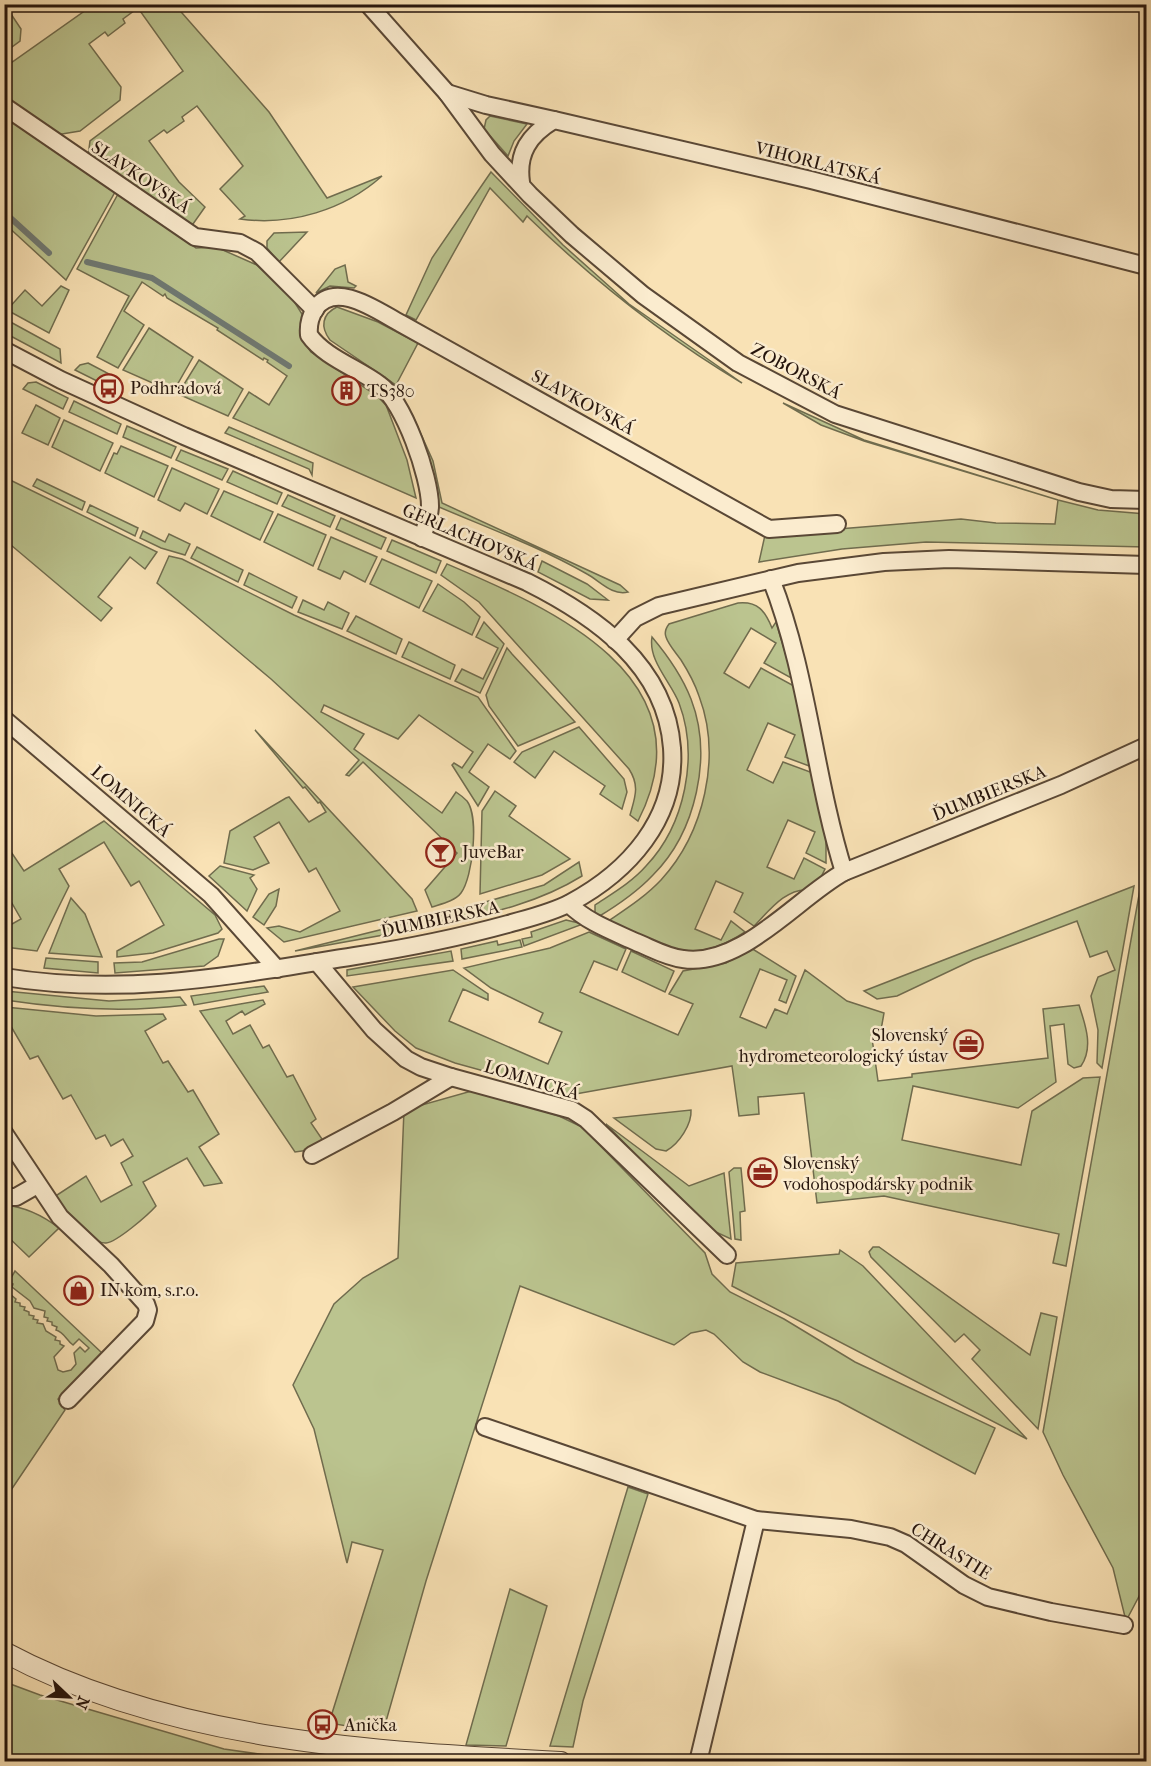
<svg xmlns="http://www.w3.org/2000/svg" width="1151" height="1766" font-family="'IM FELL French Canon',serif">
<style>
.green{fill:#bbc48f;stroke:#706c4e;stroke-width:1.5}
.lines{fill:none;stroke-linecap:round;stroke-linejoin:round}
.stream{stroke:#6f7973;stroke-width:6}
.minor-casing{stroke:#5a4836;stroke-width:20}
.tertiary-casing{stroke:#5a4836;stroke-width:22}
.minor{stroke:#fbeccf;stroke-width:16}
.tertiary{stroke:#fbeccf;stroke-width:20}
.labels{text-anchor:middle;stroke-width:5;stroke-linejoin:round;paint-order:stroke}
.street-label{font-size:18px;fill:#25140c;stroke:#fbeccf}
.poi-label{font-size:18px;fill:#25140c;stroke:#fbeccf;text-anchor:start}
</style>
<rect width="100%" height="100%" fill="#f9e2b5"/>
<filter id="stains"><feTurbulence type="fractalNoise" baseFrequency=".00333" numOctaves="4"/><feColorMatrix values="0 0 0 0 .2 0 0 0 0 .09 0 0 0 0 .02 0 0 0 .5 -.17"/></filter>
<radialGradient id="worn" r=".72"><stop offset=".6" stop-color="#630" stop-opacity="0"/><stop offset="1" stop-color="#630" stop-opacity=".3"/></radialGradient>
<g class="green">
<polygon points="5,5 21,29 20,41 5,52"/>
<path d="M78,5H175L269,112L327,198L382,176C344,210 291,226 240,219L245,216L220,189L243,166L197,106L182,117L184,121L167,133L164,130L149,141L179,182L205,207L193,224H186L88,157L90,141L183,71L138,8L123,19L125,23L108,36L105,32L89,44L121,87L120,100L80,131L56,135L5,99L4,68L83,12Z"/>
<polygon points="4,115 115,192 66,280 5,224"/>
<polygon points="490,116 527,124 514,141 508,156 484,129 486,120"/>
<path d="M491,172L563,245L629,304L742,383C663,336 593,280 527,216L523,222L490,188L416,320L406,315L432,258Z"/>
<polygon points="118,194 196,248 216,247 257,265 290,295 302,314 303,340 311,352 376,395 386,405 407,460 416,498 233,418 249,392 269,405 287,376 267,362 268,360 264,358 263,360 217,330 218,328 167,298 165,294 163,296 142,282 124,311 144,325 118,368 97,357 129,296 77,269"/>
<polygon points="307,232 279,262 267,248 267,241 274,233"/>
<polygon points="345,265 348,282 356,286 354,288 330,286 316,293 335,269"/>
<polygon points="61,286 69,290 49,333 7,310 25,290 42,306"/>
<path d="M337,307L378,322L418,343L396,385L330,340C320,327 322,314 337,307Z"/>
<polygon points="5,319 60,349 61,363 5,333"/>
<polygon points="149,328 193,357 173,392 123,370"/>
<polygon points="199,360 243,389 228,416 178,394"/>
<polygon points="88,363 113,376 107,386 75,370 80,365"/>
<polygon points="36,382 68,398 63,409 23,389 28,383"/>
<polygon points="74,401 121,424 117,434 69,412"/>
<polygon points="783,403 864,440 1058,500 1098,510 1146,514 1146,547 926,542 842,549 759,562 765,535 961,519 996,523 1055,524 1058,500 864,441 821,425"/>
<polygon points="36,405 60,418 48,445 22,433"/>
<path d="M409,413L412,414L433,461L442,503L620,585L628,592C612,596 600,581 587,574C540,547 488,528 439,507Z"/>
<polygon points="64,420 113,443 100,471 52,447"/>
<polygon points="127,426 176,447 171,458 123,437"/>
<polygon points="229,427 313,463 312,475 309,469 225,433"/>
<polygon points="121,446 168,466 154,497 105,473 114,453 117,454"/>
<polygon points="181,450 228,469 222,480 176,460"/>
<polygon points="172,468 219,489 207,514 185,503 180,511 158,500"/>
<polygon points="233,471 282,493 277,504 227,482"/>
<polygon points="4,477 157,552 145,569 130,557 98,597 112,608 101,621 5,540"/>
<polygon points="37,479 85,502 82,510 33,486"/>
<polygon points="224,491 273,512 260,540 211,516"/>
<polygon points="288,495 335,516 330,527 282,506"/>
<polygon points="90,505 138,528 135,536 87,512"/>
<polygon points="278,514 326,535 313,566 264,542"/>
<polygon points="341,518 386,538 381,549 336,529"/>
<polygon points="143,531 165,542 169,534 190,544 185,555 161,548 140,538"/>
<polygon points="331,537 377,557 365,582 344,571 340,579 318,569"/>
<polygon points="392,540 441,561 436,573 387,551"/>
<polygon points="197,547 243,570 238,582 191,558"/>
<path d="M169,556L182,559L294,615L478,697L516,751L510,759L488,744L469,772L489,787L478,806L452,765L454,763L462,768L473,752L419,715L398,739L324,705L321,712L364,734L354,749L442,813L456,792C459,794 464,798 467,801C479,817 473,877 461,893C455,901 441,904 432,907L425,890L457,853L363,762L349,776L346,775L359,760L271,679L157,583Z"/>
<polygon points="382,559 432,581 419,608 370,584"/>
<polygon points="542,561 587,584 608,600 590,599 538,572"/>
<path d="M447,564C550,608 712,677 638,821L630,815C635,797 640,786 629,769L479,602L441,575Z"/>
<polygon points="249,573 297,597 292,608 244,585"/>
<polygon points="438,584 464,602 480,617 472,635 423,611"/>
<polygon points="303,600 324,610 328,602 349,613 342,629 298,612"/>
<path d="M738,603C758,601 765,611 772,628L776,622L793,679L764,663L776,643L751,628L724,673L749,688L761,668L794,686L812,767L785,757L795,735L768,723L747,770L773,783L783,762L813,773L826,834V863L806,853L815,832L788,820L767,867L794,879L804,858L825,869L821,877L808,890C786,888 769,911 754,926L734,912L743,893L716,881L695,929L721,940L731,921L745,932C689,969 662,946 607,922C626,909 645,897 661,880C704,833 722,757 699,696C695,684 688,671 681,660C676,653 668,644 666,637C664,632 666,628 669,624Z"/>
<polygon points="356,616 402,639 396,654 347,631"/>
<polygon points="484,622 504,644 480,693 455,681 462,669 483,679 498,648 476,637"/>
<path d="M652,637C668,656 682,676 691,699C713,756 696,832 653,875C637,892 618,905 598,917L595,913V905C613,893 632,882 646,866C685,825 699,756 679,703C671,682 648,661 652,637Z"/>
<polygon points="409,642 455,665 450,679 402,657"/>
<polygon points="507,648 512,654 575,722 518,746 489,706 486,695"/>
<polygon points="579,727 624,779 627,792 622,809 600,794 605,786 554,751 535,778 514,762 522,752"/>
<polygon points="255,730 412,899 417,911 284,942 267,928 279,926 300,932 340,911 316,868 309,872 279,822 254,837 269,863 253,870 224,863 230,831 286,798 289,797 309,822 326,812 320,802 318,803 305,787 303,788"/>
<polygon points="495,791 516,806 509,816 570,859 542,875 480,894 482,811"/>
<polygon points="104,821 215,915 222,929 218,933 153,953 117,957 117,951 164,925 139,881 131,886 104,842 59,869 69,886 37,951 5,947 5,928 21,919 5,891 5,843 24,871"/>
<polygon points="1146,856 1146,1583 1126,1621 1113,1568 1063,1475 1043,1432"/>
<path d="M579,862L582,876C540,902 493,913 445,923L437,916L544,885Z"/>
<polygon points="220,866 254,875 250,878 257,889 247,911 209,876"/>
<polygon points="1134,886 1102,1068 1097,1063 1098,1030 1091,996 1098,977 1115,970 1107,951 1090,957 1077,921 973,960 897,996 877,999 864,991"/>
<polygon points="279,889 276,906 264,925 253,917 269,894"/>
<polygon points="71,898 85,914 102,957 49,953"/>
<polygon points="566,920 583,924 524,946 522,939 532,937 531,932"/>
<polygon points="416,921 411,930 295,951"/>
<path d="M589,932L626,949L617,970L594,961L580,992L678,1035L693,1004L669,994L683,971L726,963L751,948L796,976L786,1003L779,1000L787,980L760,969L740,1017L766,1028L775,1009L787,1014L805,970L847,1001L884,1013L881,1030L871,1031L878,1081L912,1077V1074L1048,1058L1043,1009L1079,1005C1085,1024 1094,1047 1081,1066L1074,1068L1068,1064L1064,1024L1050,1026L1056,1082L1018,1108L913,1086L902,1140L1021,1165L1032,1111L1083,1078L1100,1077L1066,1266L1053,1263L1059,1234L884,1196L817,1203L804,1093L758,1097L759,1114L739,1116L732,1066L570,1095L455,1063L416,1048L395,1031L353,987L453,970L488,994V1000L463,989L449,1021L548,1064L562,1032L539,1022L543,1013L491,988L464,968L550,948Z"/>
<polygon points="219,939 224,939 218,956 204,966 115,973 114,963 142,962"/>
<polygon points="520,940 522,947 462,959 461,949 497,941 498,945"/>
<polygon points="451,951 453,961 347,976 347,970"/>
<polygon points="631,951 674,971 665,992 622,972"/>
<polygon points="46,958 98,962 98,973 44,968"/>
<polygon points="264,986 268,992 194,1005 191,996"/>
<path d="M5,991L109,1001L180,997L186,1005C125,1013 65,1009 5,1000Z"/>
<polygon points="263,1000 265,1004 245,1015 242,1011 226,1021 233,1034 250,1025 263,1048 269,1045 287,1077 293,1075 316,1119 311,1123 324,1142 309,1150 295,1152 200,1011"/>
<path d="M5,1007L96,1016L163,1014L166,1019L145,1031L163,1063L168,1061L188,1092L193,1090L219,1134L199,1147L222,1183L204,1186L187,1158L143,1182L156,1206C148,1215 117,1242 106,1243C90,1244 63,1209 54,1197L86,1176L101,1202L132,1185L121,1163L133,1156L123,1139L111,1146L105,1135L96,1139L71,1095L63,1099L38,1056L30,1059L5,1016Z"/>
<polygon points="475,1090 559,1116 582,1127 705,1253 712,1274 730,1292 784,1319 855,1362 995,1428 975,1474 838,1401 760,1372 743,1362 714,1334 706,1330 691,1333 674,1345 520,1286 426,1581 383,1732 329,1723 383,1550 352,1542 347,1563 314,1429 293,1385 334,1304 363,1278 398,1258 404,1110"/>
<path d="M691,1110C692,1124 679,1144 666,1151L656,1149L614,1118Z"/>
<polygon points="606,1124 689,1186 724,1173 731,1239 707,1228"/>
<polygon points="734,1168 741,1168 745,1211 740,1212 741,1240 735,1239 729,1172"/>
<path d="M5,1205C26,1207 42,1215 59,1228L29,1257L5,1234Z"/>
<polygon points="873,1247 879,1247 1030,1355 1041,1313 1057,1317 1038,1429 972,1359 980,1350 964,1334 955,1342 871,1257 869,1252"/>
<polygon points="840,1250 863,1266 1027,1439 732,1286 736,1263 839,1254"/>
<path d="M15,1271L102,1353L58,1399L65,1410L5,1499V1290L16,1299L15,1302L20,1303V1306L25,1307L24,1310L29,1312V1315L34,1316L33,1319L38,1320L37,1323L43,1324L46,1331L56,1337L55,1340L60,1341V1344L64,1346L54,1357L58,1370L63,1372L71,1370L76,1364L74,1353L80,1347L85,1352L89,1348L79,1339L73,1345C66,1340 64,1332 56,1330L57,1327L52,1325V1322L47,1321L48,1318L44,1317L45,1311L34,1308L30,1301L12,1287L13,1284L8,1283Z"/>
<polygon points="628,1487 648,1494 583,1701 573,1747 550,1746"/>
<polygon points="510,1589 547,1606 506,1746 466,1745"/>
<polygon points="5,1682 40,1695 224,1749 307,1761 5,1761"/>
</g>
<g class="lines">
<g class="stream">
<polyline points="4,212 49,253"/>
<polyline points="87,262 152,278 289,366"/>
</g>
<defs>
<g id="minor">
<polyline points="368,4 447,93 492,154 530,195 572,235 643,295 738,363 835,414 1079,492 1111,499 1146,500"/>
<polyline points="447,93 486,105 554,120"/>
<polyline points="4,106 195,237 240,243 257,252 315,310"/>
<path d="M521,182C517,153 529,135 554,120L811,180L1146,266"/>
<path d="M4,350L61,380L184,436L527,582C595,616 666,665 672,748C677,819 628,872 570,903C551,913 529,918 508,924C457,938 407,948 355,956C234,975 128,997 4,977"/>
<path d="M422,538C425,528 430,516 430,506C430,477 404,402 380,385C358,368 325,358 309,335C308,325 310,317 315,309C335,279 379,312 400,323L769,529L837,524"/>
<path d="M771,579C808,673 814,776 844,872"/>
<polyline points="615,640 635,618 659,606 798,573 884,562 949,559 1146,565"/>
<polyline points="4,719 211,895 277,969"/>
<path d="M569,904C587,922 612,931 636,942C651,948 666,957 683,959C741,968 797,898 844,872L1061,785L1146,746"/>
<polyline points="317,962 374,1030 406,1059 421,1067 451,1077 572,1110 586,1119 727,1255"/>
<polyline points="4,1133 60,1217 111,1265 146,1304 148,1310 145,1321 68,1400"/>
<polyline points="312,1155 393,1112 451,1077"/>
<polyline points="4,1197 16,1197 37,1185"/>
<polyline points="485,1427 756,1520 851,1529 890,1537 906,1544 964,1585 988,1597 1051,1612 1124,1625"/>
<polyline points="698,1762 756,1520"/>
</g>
<path id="tertiary" d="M4,1652C170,1741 376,1752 561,1762"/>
</defs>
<use href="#minor" class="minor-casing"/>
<use href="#tertiary" class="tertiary-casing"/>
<use href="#minor" class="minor"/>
<use href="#tertiary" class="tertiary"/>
</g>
<defs>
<symbol id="bus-ring" viewBox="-11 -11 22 22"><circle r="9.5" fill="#fbeccf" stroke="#8f2418" stroke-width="1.5"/><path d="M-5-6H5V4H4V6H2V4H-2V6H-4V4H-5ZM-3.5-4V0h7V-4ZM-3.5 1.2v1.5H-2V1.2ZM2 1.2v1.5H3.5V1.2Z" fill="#8f2418"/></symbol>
<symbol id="building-ring" viewBox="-11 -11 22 22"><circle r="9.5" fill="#fbeccf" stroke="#8f2418" stroke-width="1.5"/><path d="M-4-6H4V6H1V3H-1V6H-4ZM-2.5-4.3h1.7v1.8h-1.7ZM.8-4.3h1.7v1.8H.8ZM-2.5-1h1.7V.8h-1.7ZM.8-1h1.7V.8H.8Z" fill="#8f2418"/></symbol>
<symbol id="bar-ring" viewBox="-11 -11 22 22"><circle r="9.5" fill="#fbeccf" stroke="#8f2418" stroke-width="1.5"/><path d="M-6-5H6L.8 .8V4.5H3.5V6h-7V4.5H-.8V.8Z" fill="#8f2418"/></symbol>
<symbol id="office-ring" viewBox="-11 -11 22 22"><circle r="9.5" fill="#fbeccf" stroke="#8f2418" stroke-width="1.5"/><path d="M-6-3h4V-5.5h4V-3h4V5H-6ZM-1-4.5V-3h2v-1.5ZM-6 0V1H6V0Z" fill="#8f2418"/></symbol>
<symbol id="shop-ring" viewBox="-11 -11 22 22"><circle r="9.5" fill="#fbeccf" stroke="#8f2418" stroke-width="1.5"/><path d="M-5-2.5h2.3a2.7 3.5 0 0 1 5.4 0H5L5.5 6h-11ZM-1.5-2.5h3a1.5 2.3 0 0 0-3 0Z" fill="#8f2418"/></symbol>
</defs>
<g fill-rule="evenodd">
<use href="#bus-ring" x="92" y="372" width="33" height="33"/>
<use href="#building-ring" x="330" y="374" width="33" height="33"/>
<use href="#bar-ring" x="424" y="836" width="33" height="33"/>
<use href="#office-ring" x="952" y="1028" width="33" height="33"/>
<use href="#office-ring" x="746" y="1156" width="33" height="33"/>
<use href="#shop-ring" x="62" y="1274" width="33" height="33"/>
<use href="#bus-ring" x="306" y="1708" width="33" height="33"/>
</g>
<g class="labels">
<g class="street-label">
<text transform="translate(818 163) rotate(14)" y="6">VIHORLATSKÁ</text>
<text transform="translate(141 177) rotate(34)" y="6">SLAVKOVSKÁ</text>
<text transform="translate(796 371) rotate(28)" y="6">ZOBORSKÁ</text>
<text transform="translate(583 402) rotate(29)" y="6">SLAVKOVSKÁ</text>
<text transform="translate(470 537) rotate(23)" y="6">GERLACHOVSKÁ</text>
<text transform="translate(989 793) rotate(-22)" y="6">ĎUMBIERSKA</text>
<text transform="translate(131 801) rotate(41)" y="6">LOMNICKÁ</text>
<text transform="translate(440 919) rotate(-12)" y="6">ĎUMBIERSKA</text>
<text transform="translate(532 1080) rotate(17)" y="6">LOMNICKÁ</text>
<text transform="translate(951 1551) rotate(32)" y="6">CHRASTIE</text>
</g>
<g class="poi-label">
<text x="130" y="394">Podhradová</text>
<text x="367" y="397">TS380</text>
<text x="462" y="858">JuveBar</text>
<text x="948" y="1041" text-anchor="end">Slovenský<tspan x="948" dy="21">hydrometeorologický ústav</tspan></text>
<text x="783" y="1169">Slovenský<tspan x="783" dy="21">vodohospodársky podnik</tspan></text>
<text x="100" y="1296">IN kom, s.r.o.</text>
<text x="344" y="1731">Anička</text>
</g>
</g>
<rect width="1151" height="1766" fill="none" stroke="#f9e2b5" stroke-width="24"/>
<rect x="6" y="6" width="1139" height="1754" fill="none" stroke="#25140c" stroke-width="3"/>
<rect x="12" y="12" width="1127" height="1742" fill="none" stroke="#25140c" stroke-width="1.5"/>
<g transform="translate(69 1697) rotate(113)" stroke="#fbeccf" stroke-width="4.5" paint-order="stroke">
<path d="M0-4.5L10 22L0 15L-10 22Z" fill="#25140c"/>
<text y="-9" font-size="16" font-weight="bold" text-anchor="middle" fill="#25140c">N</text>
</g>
<rect width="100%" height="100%" filter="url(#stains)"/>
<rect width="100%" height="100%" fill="url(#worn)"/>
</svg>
